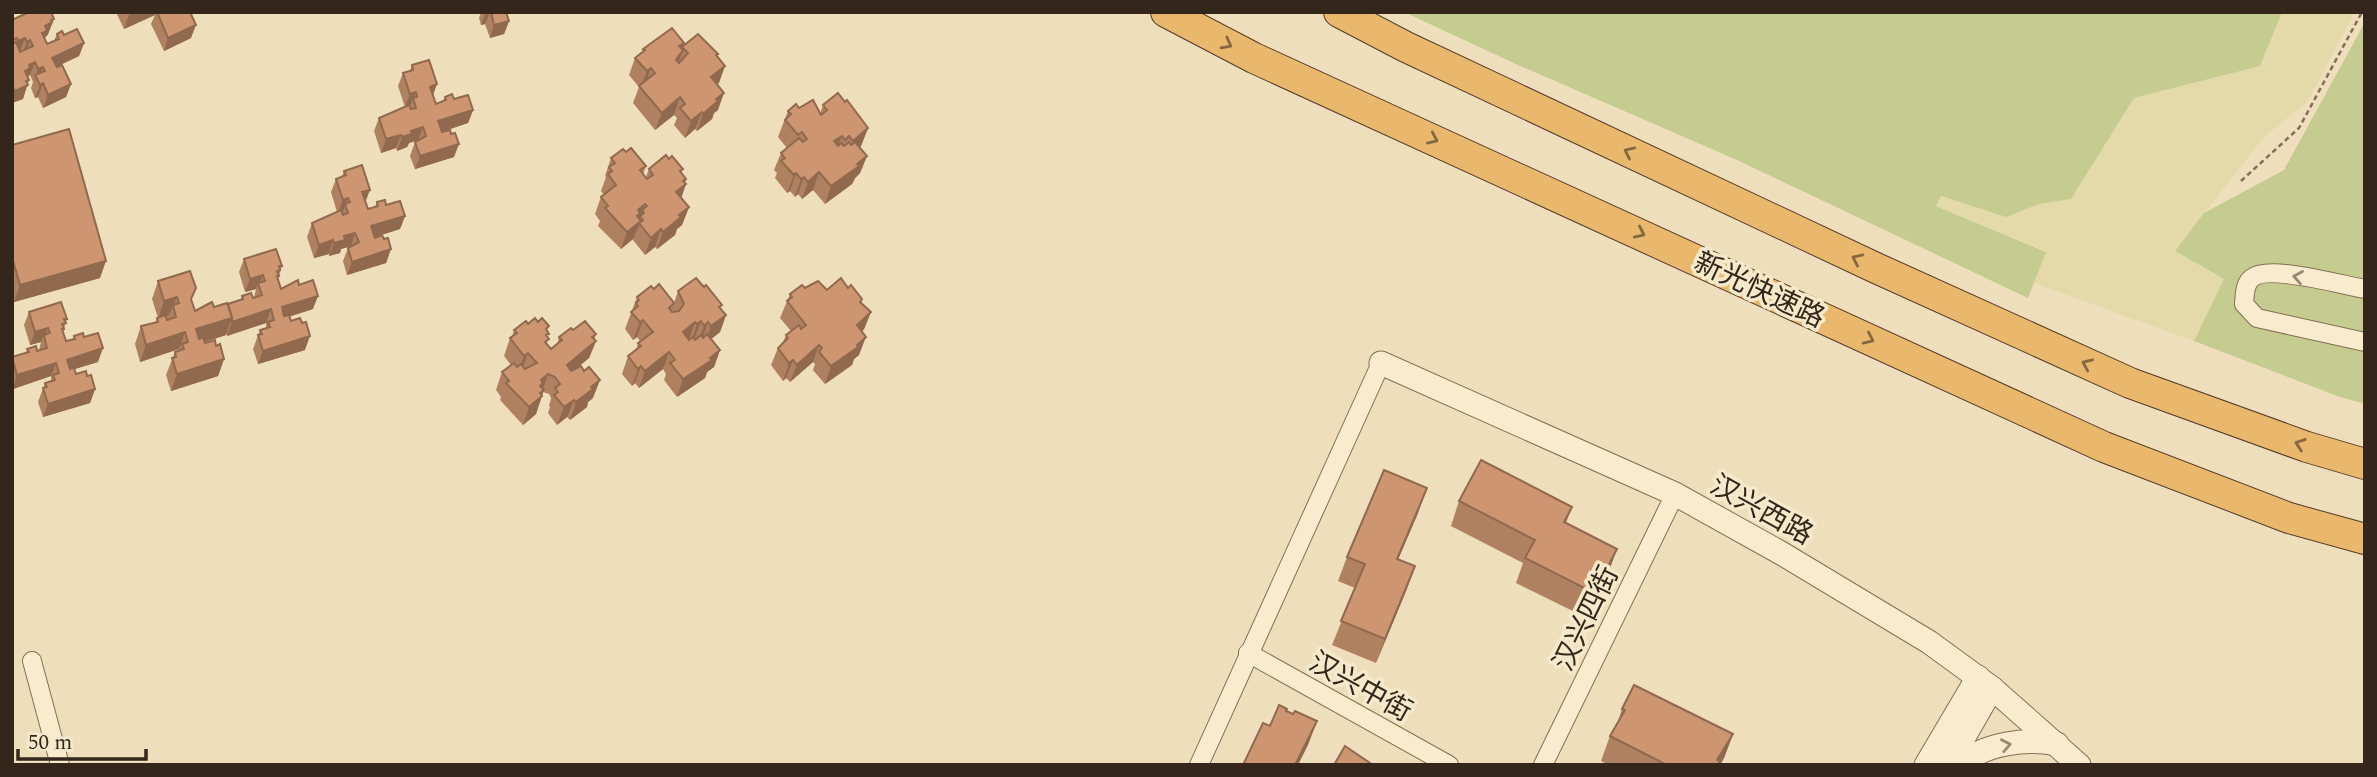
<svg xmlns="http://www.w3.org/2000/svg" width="2377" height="777" font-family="Spectral,'Noto Sans SC',serif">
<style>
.farmland{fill:#e4d9a9}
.green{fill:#c5cc90}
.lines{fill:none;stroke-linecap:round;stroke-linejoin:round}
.minor-casing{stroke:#856e55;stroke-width:20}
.tertiary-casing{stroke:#856e55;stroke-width:25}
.trunk-casing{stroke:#523c2a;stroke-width:32}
.path{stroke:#856e55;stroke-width:2.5;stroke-dasharray:5 3.5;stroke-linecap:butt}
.minor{stroke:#f9ecce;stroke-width:18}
.tertiary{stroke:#f9ecce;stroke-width:23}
.trunk{stroke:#eab86c;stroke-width:30}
.wall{fill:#b08160}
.shaded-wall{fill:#90694e}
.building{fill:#cd9670;stroke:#90694e;stroke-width:2}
.oneway{stroke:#86683f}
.oneway2{stroke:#968974}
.labels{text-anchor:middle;stroke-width:7;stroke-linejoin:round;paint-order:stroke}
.street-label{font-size:28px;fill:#34261a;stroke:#f5e9cb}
</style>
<rect width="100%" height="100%" fill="#eedebb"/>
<polygon class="farmland" points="2282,12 2355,12 2307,102 2264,137 2175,251 2224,279 2194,341 2034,283 2046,251 1936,206 1941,196 2006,217 2039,204 2071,199 2134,98 2260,66"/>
<g class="green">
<polygon points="1404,12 2282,12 2260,66 2134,98 2071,199 2039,204 2006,217 1941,196 1936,206 2046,252 2028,298 1737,160 1518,65"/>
<polygon points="2365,22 2365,404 2340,397 2194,341 2224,279 2175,251 2204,213 2284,170"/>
</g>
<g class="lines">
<defs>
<g id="minor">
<path d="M2365,289C2342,285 2268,264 2252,278C2244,284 2245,295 2244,304L2257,318L2365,342"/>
<polyline points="1248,653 1449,765"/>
<polyline points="32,661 60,765"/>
<polyline points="1199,765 1381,363"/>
<polyline points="1543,765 1675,494"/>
</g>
<g id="tertiary">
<polyline points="1381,363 1675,494 1781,553 1929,642 1992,688 2079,765"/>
<polyline points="1926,765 1978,677"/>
<polyline points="1948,765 1992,688"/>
<path d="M1960,765C1985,743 2026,738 2057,744"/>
</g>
<g id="trunk">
<polyline points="1166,12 1254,58 2104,447 2289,518 2365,539"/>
<polyline points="1339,12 1406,47 1876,268 2130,383 2307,447 2365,464"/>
</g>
</defs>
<use href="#minor" class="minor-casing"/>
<use href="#tertiary" class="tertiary-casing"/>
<use href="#trunk" class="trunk-casing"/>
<polyline class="path" points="2241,181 2299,128 2362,12"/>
<use href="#minor" class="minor"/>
<use href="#tertiary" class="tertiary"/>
<use href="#trunk" class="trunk"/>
</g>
<g class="wall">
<polygon points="116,12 190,12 191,38 164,51 151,24 155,15 124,29"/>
<polygon points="481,12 506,12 509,21 504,34 490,38 485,24 481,25 479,18"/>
<polygon points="12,20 49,32 45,38 47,44 54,41 57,34 64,35 84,43 79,56 56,67 71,84 66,97 43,108 38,97 35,98 31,88 33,82 30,75 27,77 27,84 23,99 12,103"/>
<polygon points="684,43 682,49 682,47 718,54 717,56 719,83 717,84 718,110 714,113 712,119 697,131 695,129 685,138 674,125 677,118 674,115 655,130 633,103 639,87 629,75 635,58 642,53 643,49"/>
<polygon points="412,65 433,96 436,104 443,101 445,97 454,99 473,110 468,123 442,132 454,157 415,169 410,156 415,142 418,140 409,143 407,147 397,151 396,148 381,153 374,131 379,118 405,107 398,86 403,73 410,71"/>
<polygon points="823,105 868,128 861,146 860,147 867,156 860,173 855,178 852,184 825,204 813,190 802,199 798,194 795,197 790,191 787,193 775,178 777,173 774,170 781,153 787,148 778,137 788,111 799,108 820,114"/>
<polygon points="12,145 100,278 14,302 12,297"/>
<polygon points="626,152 646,166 643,174 646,177 649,169 669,159 683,169 681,173 686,179 681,198 689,207 682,225 677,229 675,235 657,249 655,247 645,255 633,240 633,239 621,249 598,226 600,221 595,214 601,197 604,195 601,191 606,177 605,176 611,158"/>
<polygon points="344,171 365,202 368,209 375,207 377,202 386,205 405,216 400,229 374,237 384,239 391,249 386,263 347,275 343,261 348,248 351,246 341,249 340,253 329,256 329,254 314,258 307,237 312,223 337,212 331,192 336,179 342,177"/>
<polygon points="244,259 282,266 278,279 281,289 299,285 313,309 289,317 305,350 258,364 253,349 260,330 266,328 266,323 227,336 227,333 226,335 205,342 205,343 216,346 224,359 218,376 171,391 166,375 175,352 179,351 179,349 140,362 135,344 141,326 155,322 158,318 152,299 158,281 191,300 195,311 241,300 242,296 253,298 254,298 256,289 245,292 239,272"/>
<polygon points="704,287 722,305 720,308 726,315 720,332 711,339 720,350 714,367 707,372 705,378 677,397 664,380 666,374 663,369 639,388 635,383 632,386 622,374 628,356 636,350 638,343 640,341 637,337 633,340 625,329 637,297 654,289 674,303 678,291"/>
<polygon points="805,288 827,290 848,288 862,299 861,303 871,312 864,329 862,332 859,355 854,359 852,365 825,384 813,370 815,364 813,362 790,382 786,378 783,381 771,365 778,348 783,342 786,335 791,331 780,318 790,294"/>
<polygon points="29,312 67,319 63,332 66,341 73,339 74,336 98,362 74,369 76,374 87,376 95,389 90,403 43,417 38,402 45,383 51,381 51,376 13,389 12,357 26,353 27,349 39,350 41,342 30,345 24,325"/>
<polygon points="528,324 547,331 547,345 551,349 557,345 559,337 573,330 596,334 594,339 596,341 589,358 578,367 593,398 588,402 587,407 570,420 567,417 557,425 548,413 550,407 549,406 551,398 549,394 543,392 536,414 523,425 500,400 501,397 496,390 502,372 511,365 504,356 510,338 512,337 514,330"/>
<polygon points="1459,501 1572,507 1566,523 1617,549 1608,573 1585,617 1516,583 1523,563 1451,526"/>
<polygon points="1418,513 1398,559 1415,566 1406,591 1376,663 1332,645 1355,588 1338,581 1347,557"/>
<polygon points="1622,709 1733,734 1724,758 1720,765 1609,765 1601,761 1610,736 1617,724"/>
</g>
<g class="shaded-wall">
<polygon points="135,12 156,12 155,15 124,29 129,15"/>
<polygon points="486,12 490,12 485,24 481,25"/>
<polygon points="54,19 49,32 47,36 45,37 42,44 37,47 45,26"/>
<polygon points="509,21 504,34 490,38 494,25"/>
<polygon points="196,25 191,38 164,51 168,38"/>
<polygon points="25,38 20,51 13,54 18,41"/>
<polygon points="30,40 25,54 22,55 27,42"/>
<polygon points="84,43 79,56 47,71 52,58"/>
<polygon points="684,43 680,55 683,50 676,68 669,77 679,46"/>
<polygon points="35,62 30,75 27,76 25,71 29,65"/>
<polygon points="725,66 719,83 705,94 711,77"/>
<polygon points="43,67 38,80 36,76 38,69"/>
<polygon points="651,68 645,85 640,89 647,71"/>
<polygon points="29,80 23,99 12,103 12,98 15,91"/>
<polygon points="43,83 38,97 35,98 40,85"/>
<polygon points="71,84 66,97 43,108 48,95"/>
<polygon points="437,84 432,98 430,87"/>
<polygon points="416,92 410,106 405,107 410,94"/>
<polygon points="724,93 718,110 714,113 712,119 697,131 703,114 716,99"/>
<polygon points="680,97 674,115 655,130 662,113"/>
<polygon points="473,110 468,123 434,134 438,121"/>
<polygon points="702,112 695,129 685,138 691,121"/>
<polygon points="423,127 418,140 409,143 407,147 397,151 402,137 411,131"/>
<polygon points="868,128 861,146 846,158 853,141"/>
<polygon points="401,135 396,148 381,153 386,139"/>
<polygon points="842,136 835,153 834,141"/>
<polygon points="459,144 454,157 415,169 420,156"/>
<polygon points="867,156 860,173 855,178 852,184 825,204 831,186"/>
<polygon points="819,172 813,190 802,199 808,182"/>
<polygon points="796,173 790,191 787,193 794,175"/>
<polygon points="804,177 798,194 795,197 801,179"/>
<polygon points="686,179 683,187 686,184 680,202 676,192 683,181"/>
<polygon points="370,190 365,203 362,192"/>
<polygon points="348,198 343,211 338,213 343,200"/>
<polygon points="645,204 638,222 641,221 633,239 621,249 627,232 638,210"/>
<polygon points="689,207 682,225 677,229 675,235 657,249 663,232 679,215"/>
<polygon points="405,216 400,229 366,240 371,226"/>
<polygon points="661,229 655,247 645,255 651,238"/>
<polygon points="355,233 351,246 341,249 340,253 329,256 334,243 344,236"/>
<polygon points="333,240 329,254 314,258 319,245"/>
<polygon points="391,249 386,263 347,275 352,262"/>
<polygon points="106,261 100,278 14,302 20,285"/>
<polygon points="263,275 259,285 258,283 256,289 245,292 250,279"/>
<polygon points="318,296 313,309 277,320 282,307"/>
<polygon points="177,297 169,315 158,319 164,301"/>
<polygon points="271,309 266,323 227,336 232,322"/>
<polygon points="871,312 864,329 851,342 857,325"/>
<polygon points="726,315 720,332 705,344 711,326"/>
<polygon points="232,318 226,335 189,347 196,329"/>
<polygon points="643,320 637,337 633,340 640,322"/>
<polygon points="701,321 694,339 691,342 697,324"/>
<polygon points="695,322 689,339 683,332"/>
<polygon points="708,322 702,340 698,343 704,326"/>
<polygon points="48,328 44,338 44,335 41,342 30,345 35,332"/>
<polygon points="185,332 179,349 140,362 146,345"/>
<polygon points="596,334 592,344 596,341 589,358 560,382 567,365"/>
<polygon points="310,336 305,350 258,364 263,351"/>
<polygon points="866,337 859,355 854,359 852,365 825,384 831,366"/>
<polygon points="819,345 813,362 790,382 797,365"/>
<polygon points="103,348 98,362 62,373 67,360"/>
<polygon points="720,350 714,367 707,372 705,378 677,397 683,379"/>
<polygon points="669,352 663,369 639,388 645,371"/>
<polygon points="528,353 522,370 518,373 524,356"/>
<polygon points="224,359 218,376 171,391 177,374"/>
<polygon points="793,360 786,378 783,381 789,363"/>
<polygon points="56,363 51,376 13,389 17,375"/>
<polygon points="641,366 635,383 632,386 638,369"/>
<polygon points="548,374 542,392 534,403 541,380"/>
<polygon points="600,380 593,398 588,402 587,407 570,420 576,402"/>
<polygon points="95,389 90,403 43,417 48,404"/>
<polygon points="544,390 536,414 523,425 529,407"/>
<polygon points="574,400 567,417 557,425 564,407"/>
<polygon points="1427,488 1418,513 1388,583 1397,559"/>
<polygon points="1617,549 1608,573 1585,617 1594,593"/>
<polygon points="1415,566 1406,591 1376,663 1385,639"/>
<polygon points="1317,721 1308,745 1298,765 1295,765"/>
<polygon points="1733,734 1724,758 1720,765 1715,765"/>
</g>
<g class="building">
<polygon points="29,12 51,12 54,19 51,20 52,22 45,26 47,31 42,33 47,44 59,39 57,34 62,31 64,35 77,29 84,43 52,58 57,67 62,65 71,84 48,95 43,83 40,85 35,75 45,71 43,67 38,69 35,62 29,65 30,68 25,71 29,80 26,81 28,85 15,91 12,85 12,44 16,42 20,52 33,46 30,40 27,42 25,38 18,41 17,38 12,40 12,20"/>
<polygon points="157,12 190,12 196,25 168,38"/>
<polygon points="491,12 506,12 509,21 494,25"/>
<polygon points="672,28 684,43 679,46 683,50 676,60 679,63 688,53 682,47 698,34 718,54 716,55 725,66 711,77 724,93 716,99 718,101 703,114 702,112 691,121 680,108 685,104 680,97 662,113 639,86 655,73 651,68 647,71 635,58 645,50 643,49"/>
<polygon points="429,60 437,84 430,87 436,104 446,100 445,97 452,94 454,99 468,95 473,110 438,121 442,132 450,130 451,134 455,133 459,144 420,156 415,142 426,136 423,127 411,131 412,134 402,137 401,135 386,139 379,118 409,105 411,109 416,108 413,98 417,97 416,92 410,94 403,73 413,70 412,65"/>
<polygon points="838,93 845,102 847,100 868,128 853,141 849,136 845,140 842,136 834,141 838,146 841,143 844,146 849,142 851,145 855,142 867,156 857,164 859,166 831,186 819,172 808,182 804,177 801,179 796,173 794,175 781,161 785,158 781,153 799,138 803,142 807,139 802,132 798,135 785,120 791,114 788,111 796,104 799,108 813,100 821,115 827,110 823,105"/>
<polygon points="69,129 106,261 20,285 12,257 12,145"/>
<polygon points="631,148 646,166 640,170 647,179 653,175 649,169 666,155 669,159 672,156 683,169 680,171 686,179 683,181 686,184 676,192 689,207 679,215 681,217 663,232 661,229 651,238 639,223 643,220 640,216 644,213 642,210 647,206 645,204 638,210 640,213 637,216 641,221 627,232 605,208 608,206 601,197 616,185 608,174 612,171 609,167 615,163 611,158 623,149 626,152"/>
<polygon points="362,165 370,190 362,192 368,209 378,206 377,202 385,200 386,205 400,201 405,216 371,226 375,238 382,235 384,239 388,238 391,249 352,262 348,248 359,242 355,233 344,236 345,240 334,243 333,240 319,245 312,223 341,210 343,215 348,213 345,204 350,202 348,198 343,200 336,179 346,175 344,171"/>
<polygon points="276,249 282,266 279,266 280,270 277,271 279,276 277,276 281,289 298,280 299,285 313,280 318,296 282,307 284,316 289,315 291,321 300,318 302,323 306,322 310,336 263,351 258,335 262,334 260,330 270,327 268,322 274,320 271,309 232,322 232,318 228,304 243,299 242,296 251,293 253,298 262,295 258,283 265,281 263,275 250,279 244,259"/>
<polygon points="190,271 196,288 191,299 195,311 212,302 214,307 227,303 232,318 196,329 199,339 203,337 205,343 215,340 216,346 220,344 224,359 177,374 172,358 176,357 175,352 184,349 182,344 188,342 185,332 146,345 141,326 158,322 157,318 165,315 167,320 176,317 173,305 179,303 177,297 164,301 158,281"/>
<polygon points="696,278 704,287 706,285 722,305 719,307 726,315 711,326 708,322 704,326 701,321 697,324 695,322 683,332 689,340 693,337 695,340 701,335 703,338 707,334 720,350 710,358 712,360 683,379 670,363 675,360 669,352 645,371 641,366 638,369 628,356 641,346 638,343 653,332 643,320 640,322 631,312 638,306 636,303 639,300 637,297 651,286 654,289 659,284 674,303 669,308 672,312 679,311 684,304 678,291"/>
<polygon points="841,278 848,288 851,285 862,299 860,302 871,312 857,325 866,337 857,345 858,347 831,366 819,352 822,348 819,345 797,365 793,360 789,363 778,348 788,338 786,335 799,325 801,329 806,325 787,301 792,297 790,294 802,285 805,288 818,281 827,290"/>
<polygon points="61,302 67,319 64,319 66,323 62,324 64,329 62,329 66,341 75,339 74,336 83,333 84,337 98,333 103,348 67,360 70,369 74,368 76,374 86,371 87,376 91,375 95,389 48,404 43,388 47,387 45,383 55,380 53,375 59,373 56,363 17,375 12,357 29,352 27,349 36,346 37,351 47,348 44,335 50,333 48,328 35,332 29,312"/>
<polygon points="535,318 538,322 542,318 549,326 546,329 549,334 546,335 549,339 545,342 551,349 562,340 559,337 571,328 573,330 585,321 596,334 592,337 596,341 567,365 571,371 581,366 584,371 589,367 600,380 591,387 593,389 576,402 574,400 564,407 554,395 558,392 555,388 560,384 555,377 548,374 541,380 543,383 540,386 544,390 540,393 542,396 529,407 506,383 509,381 502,372 514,363 517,367 521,364 525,369 537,363 528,353 524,356 510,338 517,333 514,330 526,321 528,324"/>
<polygon points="1481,460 1572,507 1564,522 1617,549 1594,593 1525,558 1535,540 1459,501"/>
<polygon points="1384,470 1427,488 1397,559 1415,566 1385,639 1341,621 1365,564 1347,557"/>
<polygon points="1634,685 1733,734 1717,760 1720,761 1718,765 1667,765 1610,736 1625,710 1622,709"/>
<polygon points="1279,705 1287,709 1286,711 1293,714 1295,711 1317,721 1295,765 1243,765 1263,723 1270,726"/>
<polygon points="1345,746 1373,765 1334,765"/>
</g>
<defs><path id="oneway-chevron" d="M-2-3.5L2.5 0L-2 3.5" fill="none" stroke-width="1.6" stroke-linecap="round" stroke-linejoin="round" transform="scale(1.75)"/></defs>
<g class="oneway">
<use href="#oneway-chevron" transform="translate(1227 44) rotate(28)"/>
<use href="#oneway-chevron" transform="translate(1433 139) rotate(24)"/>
<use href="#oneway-chevron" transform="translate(1629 152) rotate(-155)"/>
<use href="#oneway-chevron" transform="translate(1640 233) rotate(25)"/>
<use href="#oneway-chevron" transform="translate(1857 259) rotate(-155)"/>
<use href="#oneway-chevron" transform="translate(1869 339) rotate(25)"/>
<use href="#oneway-chevron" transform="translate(2087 364) rotate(-156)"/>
<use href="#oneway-chevron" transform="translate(2300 444) rotate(-161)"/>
</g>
<g class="oneway2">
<use href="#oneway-chevron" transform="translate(2298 277) rotate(-170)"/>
<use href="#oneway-chevron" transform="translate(2006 745) rotate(-11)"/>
</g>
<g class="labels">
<g class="street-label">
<text transform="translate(1760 289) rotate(25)" y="10">新光快速路</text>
<text transform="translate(1762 509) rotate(29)" y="10">汉兴西路</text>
<text transform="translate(1585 618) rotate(-64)" y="10">汉兴四街</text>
<text transform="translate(1361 686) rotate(29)" y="10">汉兴中街</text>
</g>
</g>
<rect width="2377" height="777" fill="none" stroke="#34261a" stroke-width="28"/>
<path d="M18 749v10h128v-10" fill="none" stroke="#34261a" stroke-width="3.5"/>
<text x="28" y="749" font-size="21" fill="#34261a" stroke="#f5e9cb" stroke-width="5" paint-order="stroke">50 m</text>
</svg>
